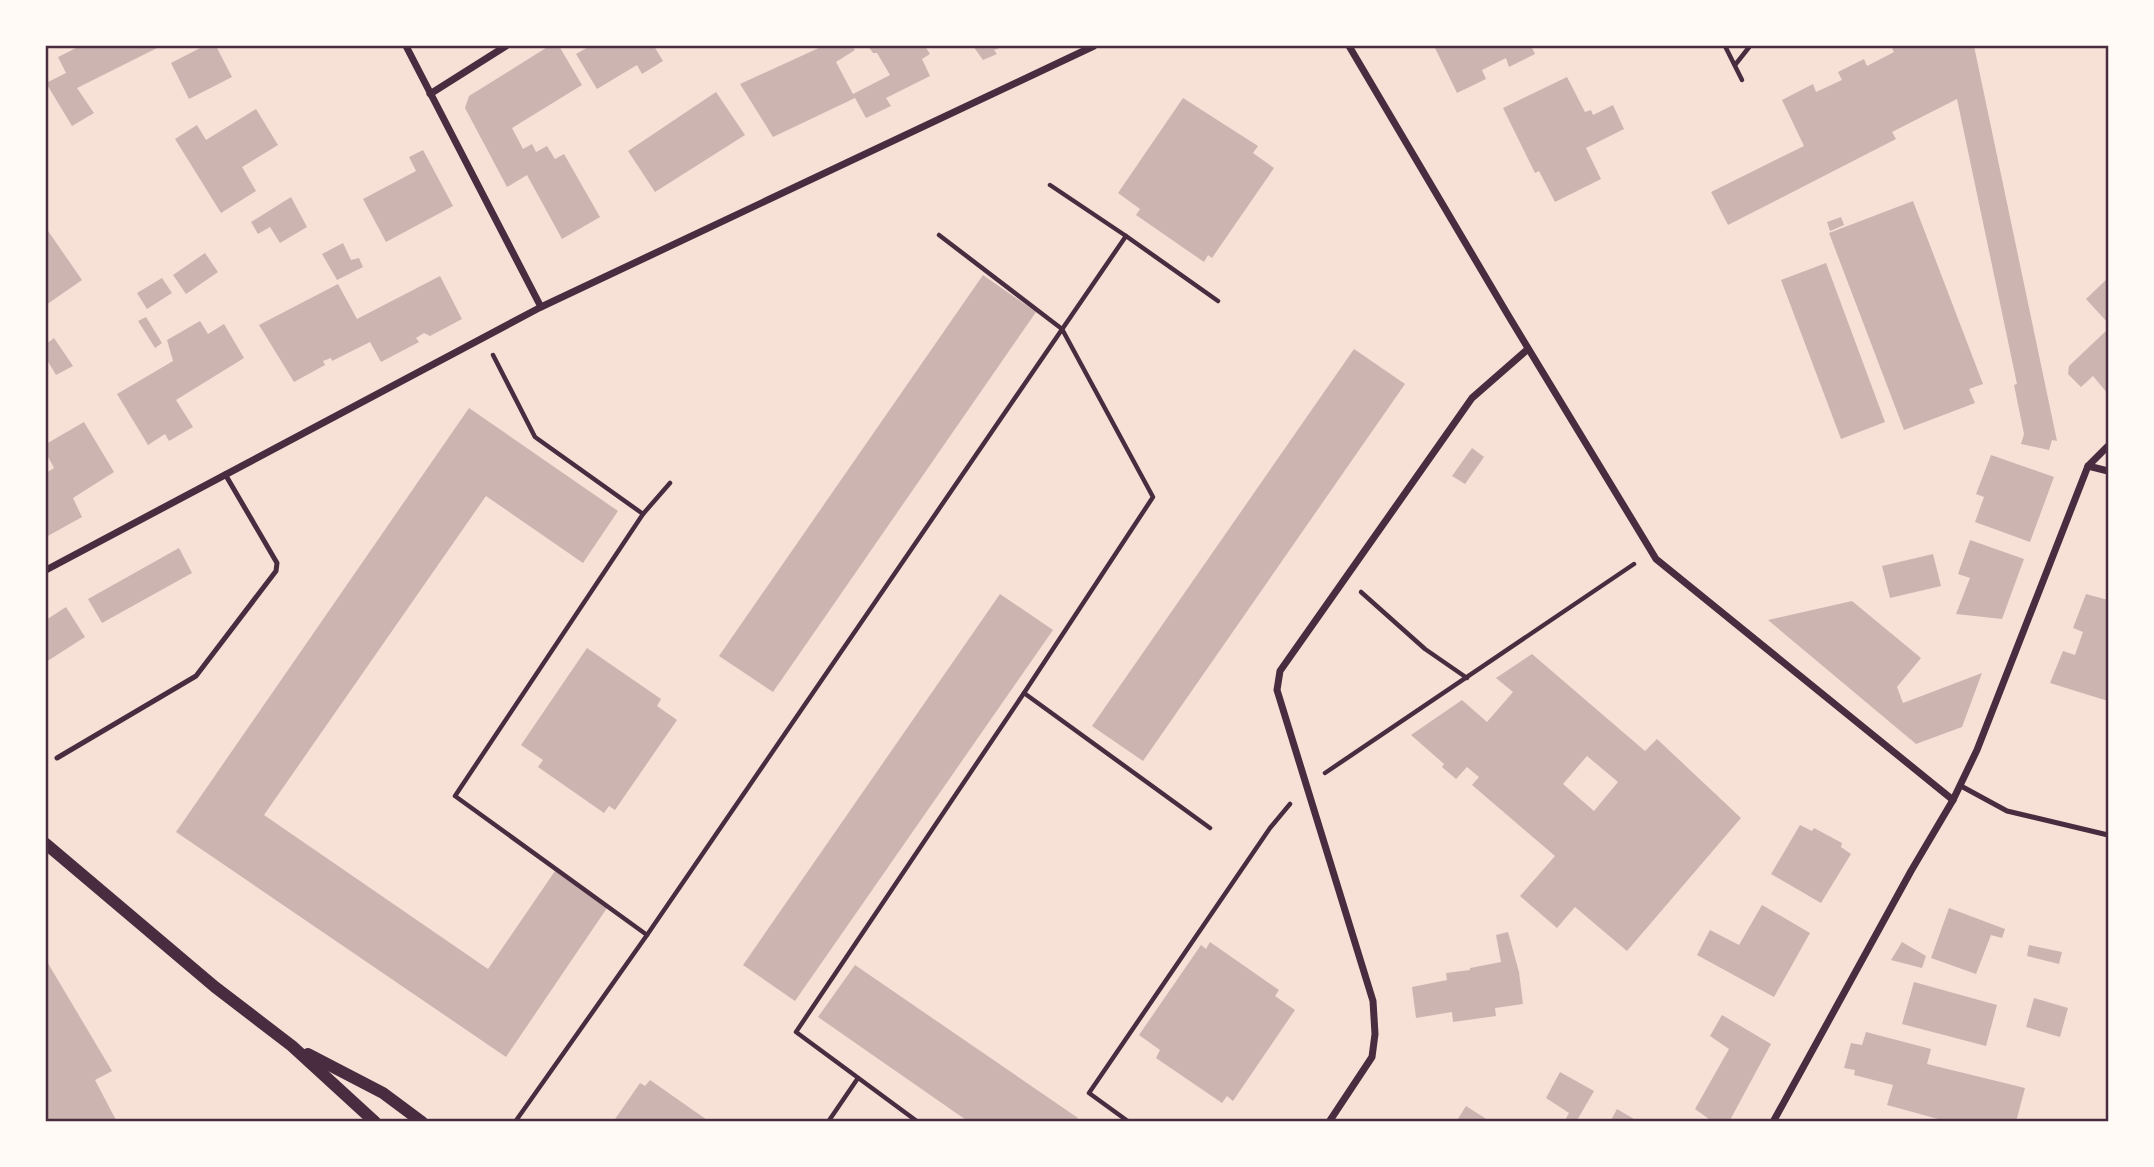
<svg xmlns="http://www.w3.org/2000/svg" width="2154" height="1167" font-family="'DejaVu Sans',sans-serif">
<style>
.building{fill:#ccb4b1;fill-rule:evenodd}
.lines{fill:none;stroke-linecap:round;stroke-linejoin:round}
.path{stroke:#4a2c40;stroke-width:4.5}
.service{stroke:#4a2c40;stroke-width:5}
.minor{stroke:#4a2c40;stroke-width:7}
.tertiary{stroke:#4a2c40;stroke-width:12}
.neatline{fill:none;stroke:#4a2c40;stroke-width:2.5}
</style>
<rect width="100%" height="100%" fill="#f7e1d7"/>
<g class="building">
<polygon points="80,46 161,46 77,88 94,113 72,126 46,83 66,73 58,57"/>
<polygon points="204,46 216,46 232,77 189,99 171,63"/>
<polygon points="549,46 559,46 582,85 512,128 523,149 532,144 536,152 547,146 555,159 564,154 600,217 562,239 527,175 507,187 465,108 469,96"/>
<polygon points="590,46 654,46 663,61 642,74 637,65 597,89 576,54"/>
<polygon points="823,46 852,46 855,50 836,62 853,94 890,75 877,53 873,53 868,46 925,46 930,54 922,59 930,76 886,98 891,106 866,118 855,98 773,137 740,84"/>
<polygon points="973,46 1005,46 994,50 997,54 983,60"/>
<polygon points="1439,46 1531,46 1535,54 1509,67 1506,58 1482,70 1486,79 1457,93 1435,48"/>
<polygon points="1891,46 1974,46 2057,441 2052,440 2049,450 2021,444 2024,434 2014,385 2017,384 1957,99 1892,132 1896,139 1728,225 1711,192 1804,146 1782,100 1813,84 1816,92 1842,80 1838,72 1864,59 1867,66 1894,52"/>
<polygon points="1567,77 1585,112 1591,110 1593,115 1613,105 1624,129 1586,148 1601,179 1555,202 1539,171 1535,173 1503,108"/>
<polygon points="716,92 745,135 655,192 628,151"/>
<polygon points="1183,98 1258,146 1253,153 1274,168 1212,258 1208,255 1204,262 1136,215 1140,209 1118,193"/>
<polygon points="256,109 278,145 242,167 256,191 221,213 175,139 197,125 206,140"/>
<polygon points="423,150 453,206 386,242 363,199 416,171 409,157"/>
<polygon points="291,197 307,227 280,243 270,227 258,234 251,222"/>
<polygon points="1913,201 1983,384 1969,389 1975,403 1904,430 1829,233"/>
<polygon points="1841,217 1844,225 1830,231 1827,222"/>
<polygon points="46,228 82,280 46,305"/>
<polygon points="343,243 351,260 359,258 363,267 337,280 322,254"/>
<polygon points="205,253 218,272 186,294 173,275"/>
<polygon points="1826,263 1885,422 1841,439 1781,280"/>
<polygon points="983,275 1036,312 773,692 719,656"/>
<polygon points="440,276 462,319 430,336 424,333 416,338 419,342 381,362 370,342 332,361 331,358 323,361 325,365 294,382 259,325 338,284 357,319"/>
<polygon points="162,278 172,293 147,309 137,293"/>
<polygon points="2108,278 2108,323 2086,299"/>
<polygon points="146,317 162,343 155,348 138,321"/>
<polygon points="200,321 208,334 224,324 244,358 176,400 193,427 169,441 165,434 148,445 117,394 173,361 167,340"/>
<polygon points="2108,329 2108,394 2093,376 2081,387 2068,374 2069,366"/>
<polygon points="54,338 73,366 56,375 46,358 46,344"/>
<polygon points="1354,349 1405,384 1143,761 1092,726"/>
<polygon points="469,408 618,511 583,563 486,496 264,815 488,969 555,871 607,908 506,1057 176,832"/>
<polygon points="84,422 114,472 73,498 82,517 46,537 46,473 54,468 46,453 46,444"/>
<polygon points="1472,448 1484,457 1465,484 1452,476"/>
<polygon points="1991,455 2054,477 2030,542 1975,522 1984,497 1976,494"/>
<polygon points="1970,540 2024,559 2002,619 1956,614 1970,578 1958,574"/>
<polygon points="179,548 192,573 102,623 88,599"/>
<polygon points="1933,554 1941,586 1890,598 1882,566"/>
<polygon points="1000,594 1053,630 795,1001 743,965"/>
<polygon points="2086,594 2108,600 2108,701 2050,683 2063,651 2075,655 2083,632 2073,628"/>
<polygon points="1852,601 1921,658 1897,687 1903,703 1982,673 1962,727 1916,744 1768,620"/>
<polygon points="66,607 85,637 46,662 46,620"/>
<polygon points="587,648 661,699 657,706 677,720 615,810 609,806 604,813 538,767 543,760 521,745"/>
<path d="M1532,654L1645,751L1657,739L1741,818L1627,951L1575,907L1557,928L1520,896L1555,856L1472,785L1479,777L1467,767L1456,779L1442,767L1444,764L1411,735L1462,700L1487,722L1513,692L1496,678ZM1587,756L1618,782L1594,811L1563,784Z"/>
<polygon points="1800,825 1812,831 1814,828 1842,843 1841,847 1851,854 1821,903 1771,874"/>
<polygon points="1762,905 1810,933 1774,997 1697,955 1710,930 1739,945"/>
<polygon points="1949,908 2005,929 2002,938 1991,935 1976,974 1931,958"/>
<polygon points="1508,932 1519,972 1523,1004 1495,1008 1496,1016 1453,1022 1452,1012 1416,1018 1412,987 1447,980 1446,973 1470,970 1470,968 1501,962 1496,935"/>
<polygon points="1210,942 1279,990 1275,996 1295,1010 1233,1101 1227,1096 1222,1103 1156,1058 1160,1050 1139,1035 1201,945 1206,949"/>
<polygon points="1902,942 1926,956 1922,968 1891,960"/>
<polygon points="2029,945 2062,952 2059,964 2027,956"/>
<polygon points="46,960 112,1071 95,1080 117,1122 46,1122"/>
<polygon points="855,965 1078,1118 1076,1122 969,1122 818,1017"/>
<polygon points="1914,982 1997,1005 1986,1046 1902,1024"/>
<polygon points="2034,998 2068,1008 2060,1037 2026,1027"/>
<polygon points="1722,1015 1771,1044 1729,1122 1713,1122 1695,1109 1729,1049 1710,1036"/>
<polygon points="1866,1032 1931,1049 1927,1064 2025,1088 2016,1122 1949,1122 1887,1105 1893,1085 1854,1075 1855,1070 1844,1068 1851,1043 1862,1045"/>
<polygon points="1560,1072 1594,1091 1576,1122 1564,1122 1569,1113 1546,1098"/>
<polygon points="650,1080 710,1122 613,1122 640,1083 645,1086"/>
<polygon points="1466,1106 1491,1122 1456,1122"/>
<polygon points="1617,1109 1639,1122 1610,1122"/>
</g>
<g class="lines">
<g class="path">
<polyline points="1725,46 1742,80"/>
<polyline points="1735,65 1750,46"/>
<polyline points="939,235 1062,329 1153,497 1024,693 1210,828"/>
<polyline points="1126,236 1218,301"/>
<polyline points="493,355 535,437 643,514 455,796 647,935"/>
<polyline points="643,514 670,483"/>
<polyline points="1361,592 1425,649 1467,678"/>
<polyline points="1325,773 1634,564"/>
<polyline points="515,1122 647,935 1126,236 1050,185"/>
<polyline points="828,1122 858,1078"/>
<polyline points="918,1122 796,1032 1024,693"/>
<polyline points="1129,1122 1089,1093 1270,828 1290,804"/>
</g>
<g class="service">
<polyline points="57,758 196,676 276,571 277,563 225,474"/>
<polyline points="1961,786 2007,811 2108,835"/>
</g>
<g class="minor">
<polyline points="406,46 541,307"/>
<polyline points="1349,46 1508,315 1656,559 1953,800"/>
<polyline points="430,94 506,46"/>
<polyline points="2088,466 2108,471"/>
<polyline points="46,570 541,307 1094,46"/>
<polyline points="1329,1122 1372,1057 1375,1034 1373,1001 1277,690 1280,671 1472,398 1528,349"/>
<polyline points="1773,1122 1911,871 1953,800 1977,750 2088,466 2108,446"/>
</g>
<g class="tertiary">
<polyline points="46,844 215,987 292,1046 375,1122"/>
<polyline points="308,1054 383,1093 422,1122"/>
</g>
</g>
<rect width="2154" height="1167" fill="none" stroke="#fffaf5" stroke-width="94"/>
<rect x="47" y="47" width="2060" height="1073" class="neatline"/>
</svg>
